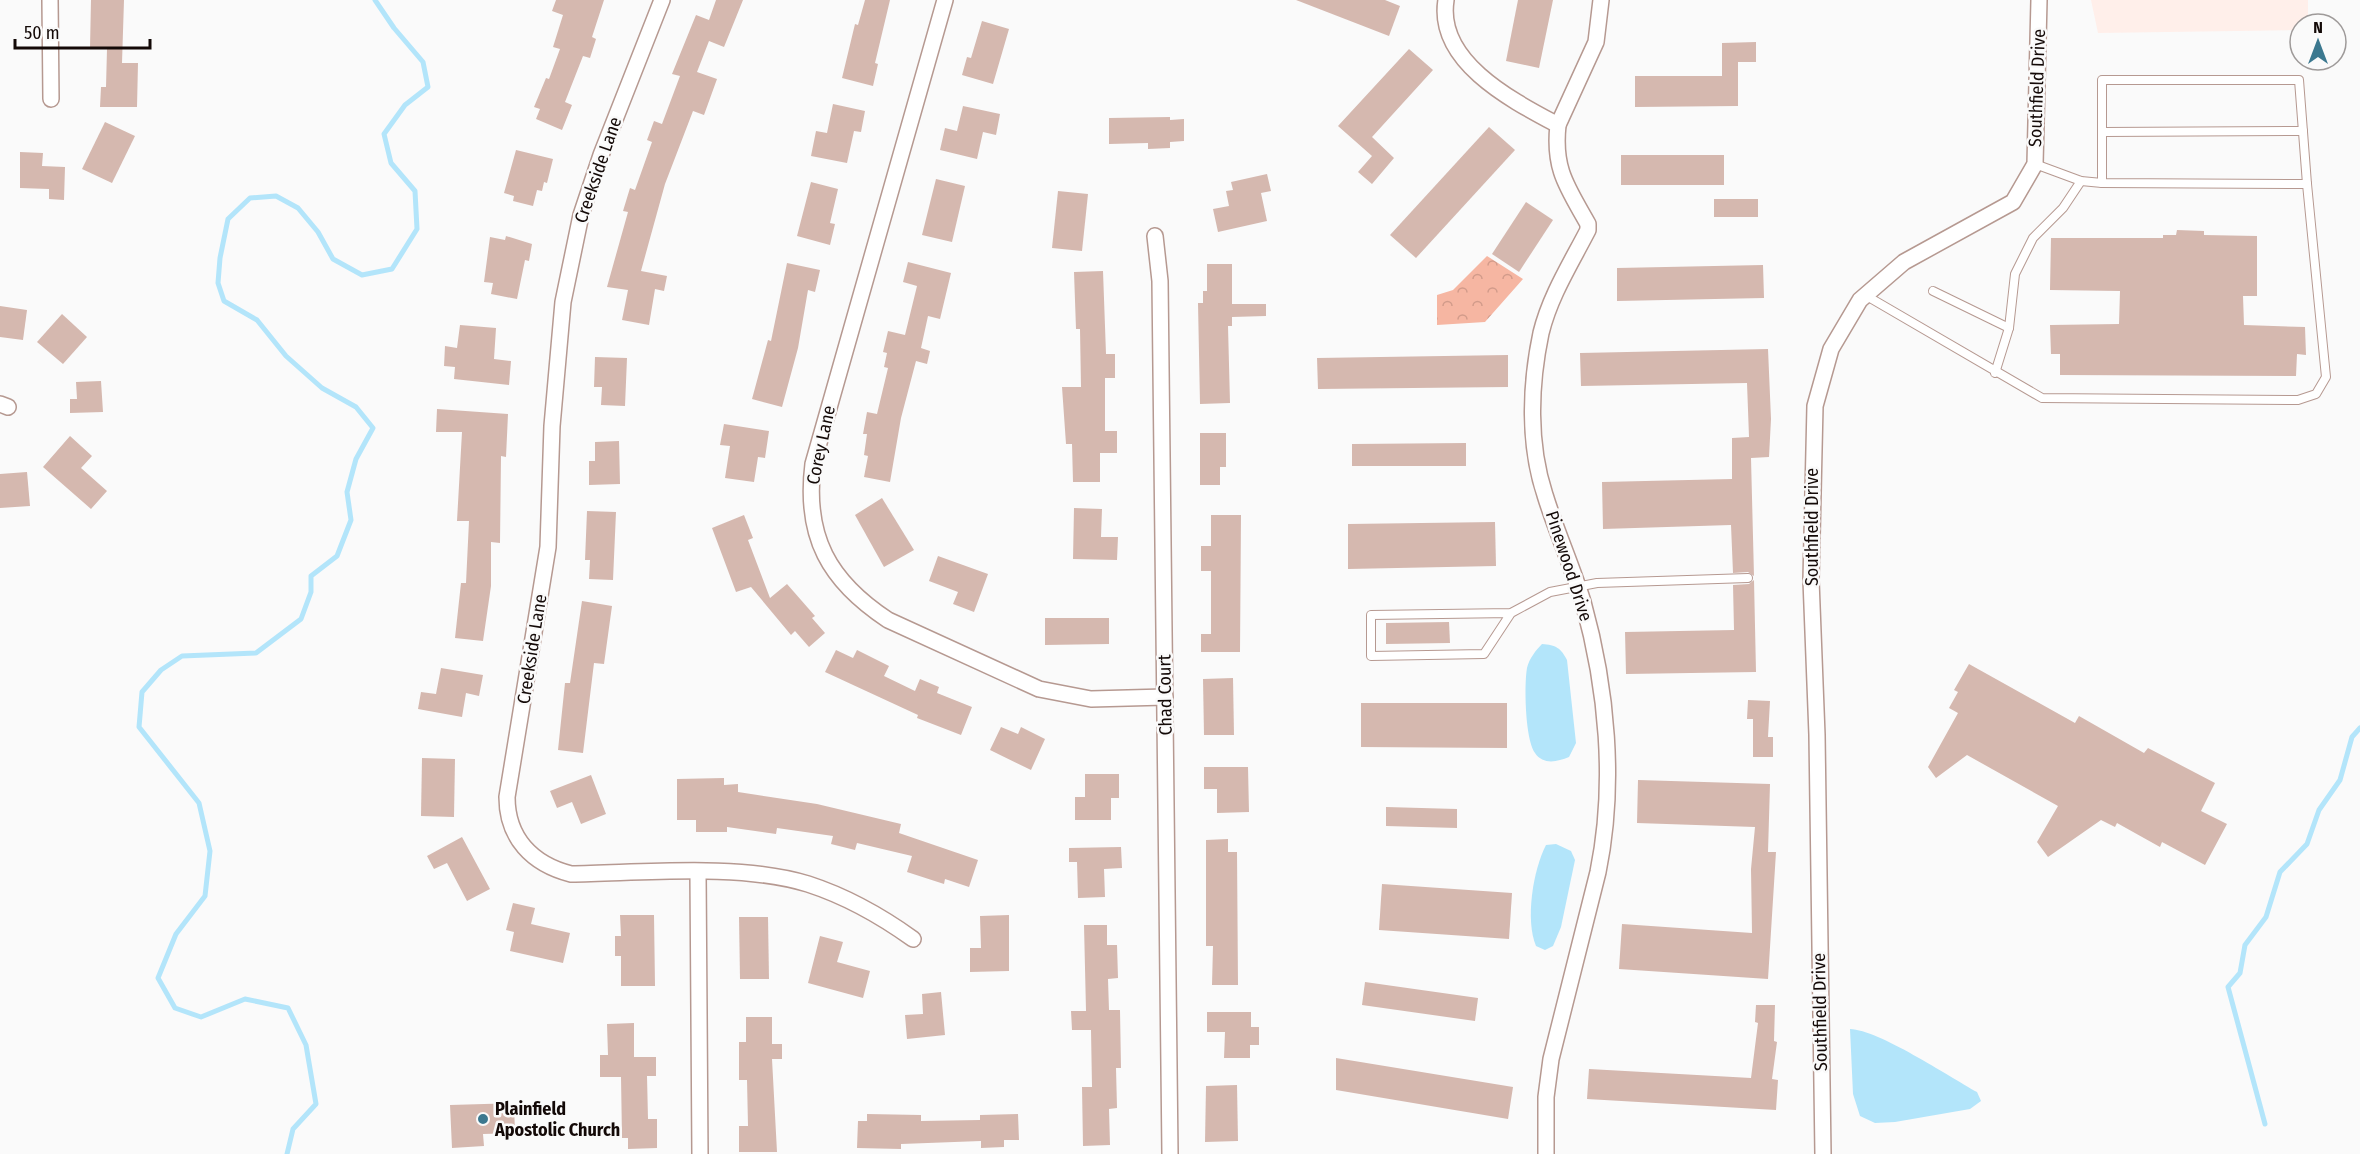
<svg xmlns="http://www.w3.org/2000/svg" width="2360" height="1154" font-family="'Fira Sans Condensed',sans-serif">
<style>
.built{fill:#ffefea}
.park{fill:url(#park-crowns)}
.water{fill:#b3e5fa}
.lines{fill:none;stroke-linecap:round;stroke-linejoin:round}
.stream{stroke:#b3e5fa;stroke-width:5}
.building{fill:#d5b8af}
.service-casing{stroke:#b69991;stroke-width:10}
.minor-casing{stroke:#b69991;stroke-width:18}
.service{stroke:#fff;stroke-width:8}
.minor{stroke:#fff;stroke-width:15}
.poi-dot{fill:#3b788f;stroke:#fafafa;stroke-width:2}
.labels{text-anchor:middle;stroke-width:5;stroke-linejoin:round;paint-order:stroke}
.street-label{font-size:18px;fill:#130907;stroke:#fafafa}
.poi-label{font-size:18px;font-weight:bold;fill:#130907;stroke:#fafafa;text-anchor:start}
</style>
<defs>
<pattern id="park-crowns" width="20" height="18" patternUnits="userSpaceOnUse" patternTransform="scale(1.5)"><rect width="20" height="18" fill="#f6b6a2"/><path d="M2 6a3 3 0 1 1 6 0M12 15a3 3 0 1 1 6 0" fill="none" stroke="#d29b8a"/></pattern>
</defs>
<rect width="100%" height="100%" fill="#fafafa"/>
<polygon class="built" points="2091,0 2308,0 2308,23 2300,24 2300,30 2098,33"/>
<polygon class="park" points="1487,256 1523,279 1485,322 1437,325 1437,295 1453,290"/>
<g class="water">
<path d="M1542,644C1556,645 1561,648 1567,660L1576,743L1569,757C1557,762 1543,765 1535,753C1525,739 1524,685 1527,668C1529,659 1536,650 1542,644Z"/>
<path d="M1556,844L1571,851L1575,860L1561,927L1553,946L1545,950L1536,946C1525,920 1533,870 1546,845Z"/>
<path d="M1850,1029C1879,1030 1948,1076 1977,1092L1981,1101L1970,1109L1895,1122L1875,1123L1860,1116L1853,1094Z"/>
</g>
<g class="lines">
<g class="stream">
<polyline points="2265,1124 2228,987 2240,973 2245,945 2266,917 2280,872 2307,844 2319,810 2340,780 2352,737 2360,728"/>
<polyline points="287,1154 293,1129 316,1104 306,1045 288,1008 245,999 201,1017 175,1008 158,978 176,934 205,896 210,851 199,803 139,727 142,692 161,670 182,656 256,653 301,619 311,592 311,576 337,556 351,520 347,492 356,459 373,428 356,407 322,388 286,356 257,320 224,301 218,283 220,258 228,219 250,198 276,196 298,208 318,232 333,259 362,275 392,269 417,229 415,191 391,163 384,134 405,105 428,87 423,62 394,28 375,0"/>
</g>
</g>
<g class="building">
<polygon points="91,0 124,0 122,63 138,63 137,107 100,107 101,87 106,87 107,49 90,48"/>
<polygon points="556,0 604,0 592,37 596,39 590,58 583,56 565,102 572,105 562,130 536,119 540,109 534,107 546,78 549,79 560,49 553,47 563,15 552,11"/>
<polygon points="716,0 743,0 724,47 709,41 697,72 717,79 704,115 693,111 665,184 641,271 667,276 664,291 655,289 649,325 622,320 628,290 607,287 628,212 623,211 630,188 635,190 652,142 647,140 654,121 662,124 680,76 672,74 696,15 709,20"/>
<polygon points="865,0 890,0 875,63 878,64 873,86 842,78 855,24 858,25"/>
<polygon points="1296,0 1385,0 1400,6 1389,36"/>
<polygon points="1518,0 1553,0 1539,68 1506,61"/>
<polygon points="982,21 1009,29 993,84 962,75 967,57 971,58"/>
<polygon points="1756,42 1756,62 1738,62 1738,106 1635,107 1635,76 1722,76 1722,43"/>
<polygon points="1409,49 1433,70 1372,137 1394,158 1372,184 1358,172 1372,156 1338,126"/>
<polygon points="833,104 865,111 861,132 854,131 847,163 811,156 816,131 827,133"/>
<polygon points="963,106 1000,114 996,135 983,132 977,159 940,150 945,128 957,131"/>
<polygon points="1170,117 1170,120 1184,119 1184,141 1170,142 1170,148 1148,149 1148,143 1109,144 1109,118"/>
<polygon points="105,122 135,136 112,183 82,169"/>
<polygon points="1489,127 1515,150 1416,258 1390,235"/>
<polygon points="516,150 553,159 547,183 544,182 542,191 537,190 533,206 513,201 514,196 504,193"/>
<polygon points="20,152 43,153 42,166 65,167 64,200 49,199 49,189 20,188"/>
<rect x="1621" y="155" width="103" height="30"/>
<polygon points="1267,174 1271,191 1261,193 1267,221 1218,232 1213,209 1229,206 1226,191 1233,190 1231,182"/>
<polygon points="936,179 965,186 952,242 922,235"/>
<polygon points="811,182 838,189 830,223 835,224 830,245 797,236"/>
<polygon points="1058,191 1088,194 1082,251 1052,248"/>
<rect x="1714" y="199" width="44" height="18"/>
<polygon points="1526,202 1553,220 1519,272 1492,254"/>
<polygon points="2177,230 2204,231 2204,235 2257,236 2257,296 2243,296 2244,325 2305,327 2306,355 2297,354 2296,376 2060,375 2060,354 2051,354 2050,325 2119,324 2120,291 2050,290 2051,238 2163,238 2163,235 2176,235"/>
<polygon points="506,236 532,244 529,261 525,260 517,299 491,294 493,283 484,282 490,237 505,240"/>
<polygon points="908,262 951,273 940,319 928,316 921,348 930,351 927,364 916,361 901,418 890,482 864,477 868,456 864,455 867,434 863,434 867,412 877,414 888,368 884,367 887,353 883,352 888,331 905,335 917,286 903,282"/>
<polygon points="787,263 820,270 815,292 808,290 798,348 782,407 752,399 768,340 771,341"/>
<polygon points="1207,264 1232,264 1232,304 1266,304 1266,316 1232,317 1232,326 1228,326 1230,403 1200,404 1198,303 1203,303 1203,291 1207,291"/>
<polygon points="1763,265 1764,298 1617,301 1617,268"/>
<polygon points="1103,271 1106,354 1115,354 1115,378 1105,378 1105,431 1117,431 1117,453 1100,453 1100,482 1073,482 1072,444 1066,444 1062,387 1081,387 1080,329 1076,329 1074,272"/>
<polygon points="0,306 27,310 23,340 0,337"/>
<polygon points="62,314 87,337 63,364 37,342"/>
<polygon points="460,325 496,328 494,359 511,361 509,385 454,379 455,367 444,366 445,346 457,348"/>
<polygon points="1768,349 1771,419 1769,457 1751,458 1754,576 1748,572 1733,573 1731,525 1603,529 1602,482 1732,479 1732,438 1749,437 1747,383 1581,386 1580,353"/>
<polygon points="1508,355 1508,387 1318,389 1317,358"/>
<polygon points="595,357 627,358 625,406 601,405 602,387 594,387"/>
<polygon points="101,381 103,412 70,413 70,399 77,399 76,382"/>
<polygon points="437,409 508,414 506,457 501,456 500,543 491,542 491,586 483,641 455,638 461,583 466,583 469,521 457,521 462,432 436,432"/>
<polygon points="724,424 769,431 765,458 758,457 754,482 725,478 730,446 720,445"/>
<polygon points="1200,433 1226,433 1226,467 1220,467 1220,485 1200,485"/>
<polygon points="70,436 92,456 81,468 107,491 91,509 43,467"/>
<polygon points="619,441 620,484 589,485 589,461 595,461 595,442"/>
<polygon points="1466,443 1466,466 1352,466 1352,444"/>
<polygon points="27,472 30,506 0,508 0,474"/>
<polygon points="882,498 914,550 884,567 855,515"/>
<polygon points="1074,508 1102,509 1101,537 1118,537 1117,560 1073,559"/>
<polygon points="587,511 616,512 613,580 589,579 590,560 585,560"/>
<polygon points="744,515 753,538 748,540 770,598 787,584 815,616 812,618 825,633 809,647 795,631 791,635 751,587 736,592 712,528"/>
<polygon points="1211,515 1241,515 1240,652 1201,652 1201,634 1211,634 1211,571 1201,571 1201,546 1211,546"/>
<polygon points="1495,522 1496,566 1348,569 1348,524"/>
<polygon points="938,556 988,574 974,612 953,604 958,592 929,581"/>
<polygon points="1754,580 1756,672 1626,674 1625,632 1734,630 1733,585 1749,584"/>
<polygon points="582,601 612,606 604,664 594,663 583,753 558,750 565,683 570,683"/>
<polygon points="1045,618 1109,618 1109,644 1045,645"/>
<polygon points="1449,622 1450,643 1386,644 1386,623"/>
<polygon points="836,650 853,658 857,650 889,666 884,676 915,691 920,679 939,687 937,693 972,707 961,735 917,718 918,715 825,672"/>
<polygon points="1969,664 2075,723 2079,716 2144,753 2148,748 2215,783 2201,811 2227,824 2205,865 2162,842 2160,847 2117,823 2115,827 2101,820 2048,857 2037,842 2058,806 1967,755 1936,778 1928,767 1958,713 1949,708 1958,692 1954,690"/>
<polygon points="441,668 483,675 479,696 466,693 462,717 418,709 421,692 436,694"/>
<polygon points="1233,678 1234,735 1204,735 1203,679"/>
<polygon points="1748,700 1770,701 1768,737 1773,737 1773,757 1753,757 1753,719 1747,719"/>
<polygon points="1361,703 1507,703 1507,748 1361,747"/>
<polygon points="1001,727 1018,734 1021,727 1045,739 1031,770 990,750"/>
<polygon points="422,758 455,759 454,817 421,816"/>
<polygon points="1204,767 1248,767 1249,812 1217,813 1217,789 1204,789"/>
<polygon points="1085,774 1119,774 1119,798 1111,798 1111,820 1075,820 1075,797 1085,797"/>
<polygon points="591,775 606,814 581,824 572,802 557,808 550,791"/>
<polygon points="724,778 724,785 738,784 738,792 817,804 901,824 899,833 978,860 969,887 945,879 944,884 907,872 912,856 857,843 855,850 831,844 833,836 777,828 776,834 727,827 727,832 696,832 696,820 677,820 677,779"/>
<polygon points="1638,780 1770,784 1768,852 1776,852 1768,979 1619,969 1622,924 1752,933 1751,869 1755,827 1637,823"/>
<polygon points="1386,807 1457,809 1457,828 1386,826"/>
<polygon points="462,837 490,889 467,901 447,863 434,869 427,856"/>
<polygon points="1228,839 1228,852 1237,852 1238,985 1212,985 1213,946 1206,946 1206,840"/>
<polygon points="1121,847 1122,868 1104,869 1105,897 1078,898 1077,862 1069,862 1069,848"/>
<polygon points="1382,884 1512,893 1509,939 1379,930"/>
<polygon points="513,903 535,908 531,924 570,933 563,963 510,951 514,932 506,930"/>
<polygon points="620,915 654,915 655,986 621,986 621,956 615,956 615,936 621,936"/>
<polygon points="1009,915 1009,971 970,972 970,948 981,948 980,916"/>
<polygon points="739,917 768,917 769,979 740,979"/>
<polygon points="1084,925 1107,925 1107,945 1117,945 1118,978 1108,979 1109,1010 1120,1010 1121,1068 1116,1068 1117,1108 1109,1109 1110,1145 1083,1146 1082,1087 1092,1087 1091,1030 1072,1030 1071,1011 1086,1011"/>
<polygon points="820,936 843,942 837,962 870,971 863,998 808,983"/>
<polygon points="1365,982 1478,998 1475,1021 1362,1005"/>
<polygon points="941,992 945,1035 907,1039 905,1015 923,1014 922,994"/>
<polygon points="1756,1005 1775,1005 1774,1041 1777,1042 1772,1079 1778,1080 1776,1110 1587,1099 1589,1069 1751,1078 1758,1023 1755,1022"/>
<polygon points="1207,1012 1251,1012 1251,1027 1259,1027 1259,1045 1250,1045 1250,1058 1224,1058 1225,1032 1207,1032"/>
<polygon points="746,1017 772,1017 772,1044 782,1044 782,1059 772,1059 777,1152 739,1152 739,1126 748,1126 747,1080 739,1080 739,1042 746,1042"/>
<polygon points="634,1023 634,1057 656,1057 656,1076 647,1076 648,1119 657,1119 657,1148 628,1149 628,1138 622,1138 621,1077 600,1077 600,1055 608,1055 607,1024"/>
<polygon points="1336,1058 1513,1087 1508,1119 1336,1090"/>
<polygon points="1237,1085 1238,1141 1205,1142 1206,1086"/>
<polygon points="514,1103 515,1133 483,1134 484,1146 452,1148 450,1105"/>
<polygon points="867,1114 921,1115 921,1121 980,1120 980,1115 1018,1114 1019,1140 1004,1140 1004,1147 981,1148 981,1141 901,1144 901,1149 857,1148 858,1121 867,1121"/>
</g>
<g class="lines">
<defs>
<g id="service">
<polyline points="2103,132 2303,131"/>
<polyline points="2102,183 2102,80 2299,80 2307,184"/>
<polyline points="1933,291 2009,328"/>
<polyline points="1865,295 2042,398 2298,400 2316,394 2326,377 2307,184 2102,183 2081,181 2035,164"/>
<polyline points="1995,373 2009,328 2015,274 2033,238 2063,208 2081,181"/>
<polyline points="1511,613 1484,654 1371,656 1371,615 1511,613 1550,592 1597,583 1748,578"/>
</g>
<g id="minor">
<polyline points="50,0 51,99"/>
<path d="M662,0L601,155L581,215L563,302L552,426L548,547L507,797C507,838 532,864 571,874C643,873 740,863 808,884C845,896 881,916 913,939"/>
<path d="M945,0L813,464C804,537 829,581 888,620L1039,689L1091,699L1165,697"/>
<path d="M1446,0C1436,62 1513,101 1558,125"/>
<polyline points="1155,236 1160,281 1170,1154"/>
<polyline points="0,404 8,407"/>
<polyline points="698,873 700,1154"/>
<path d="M1546,1154V1097L1551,1059L1598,872C1616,784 1607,688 1583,602C1572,566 1556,531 1545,495C1528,444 1530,385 1541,333C1550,296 1571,263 1588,230V224C1568,188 1553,170 1558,125L1596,42L1601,0"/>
<polyline points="1823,1154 1817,735 1811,580 1815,406 1831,349 1860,300 1904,262 2013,202 2035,164 2039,0"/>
</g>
</defs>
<use href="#service" class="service-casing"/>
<use href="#minor" class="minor-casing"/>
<use href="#service" class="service"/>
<use href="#minor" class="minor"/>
</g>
<circle class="poi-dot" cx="483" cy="1119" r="6"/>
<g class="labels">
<g class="street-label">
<text transform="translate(2037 88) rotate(-88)" y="6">Southfield Drive</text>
<text transform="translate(598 170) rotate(-71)" y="6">Creekside Lane</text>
<text transform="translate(821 445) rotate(-78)" y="6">Corey Lane</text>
<text transform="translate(1812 527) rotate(-90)" y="6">Southfield Drive</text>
<text transform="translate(1569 566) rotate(72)" y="6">Pinewood Drive</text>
<text transform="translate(532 649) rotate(-81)" y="6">Creekside Lane</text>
<text transform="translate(1165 695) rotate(-91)" y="6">Chad Court</text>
<text transform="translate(1820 1012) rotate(-91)" y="6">Southfield Drive</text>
</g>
<g class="poi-label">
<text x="495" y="1115">Plainfield<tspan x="495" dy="21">Apostolic Church</tspan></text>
</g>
</g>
<g transform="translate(2318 42)"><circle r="28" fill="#fafafa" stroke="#9e9a99" stroke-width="1.5"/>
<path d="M0-4.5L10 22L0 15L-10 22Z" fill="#3b788f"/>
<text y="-9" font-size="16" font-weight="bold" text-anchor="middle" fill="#130907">N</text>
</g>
<path d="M15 39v9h135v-9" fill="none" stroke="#130907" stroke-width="3"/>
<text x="24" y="39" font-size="18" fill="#130907" stroke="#fafafa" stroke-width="4.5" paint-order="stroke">50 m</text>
</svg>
